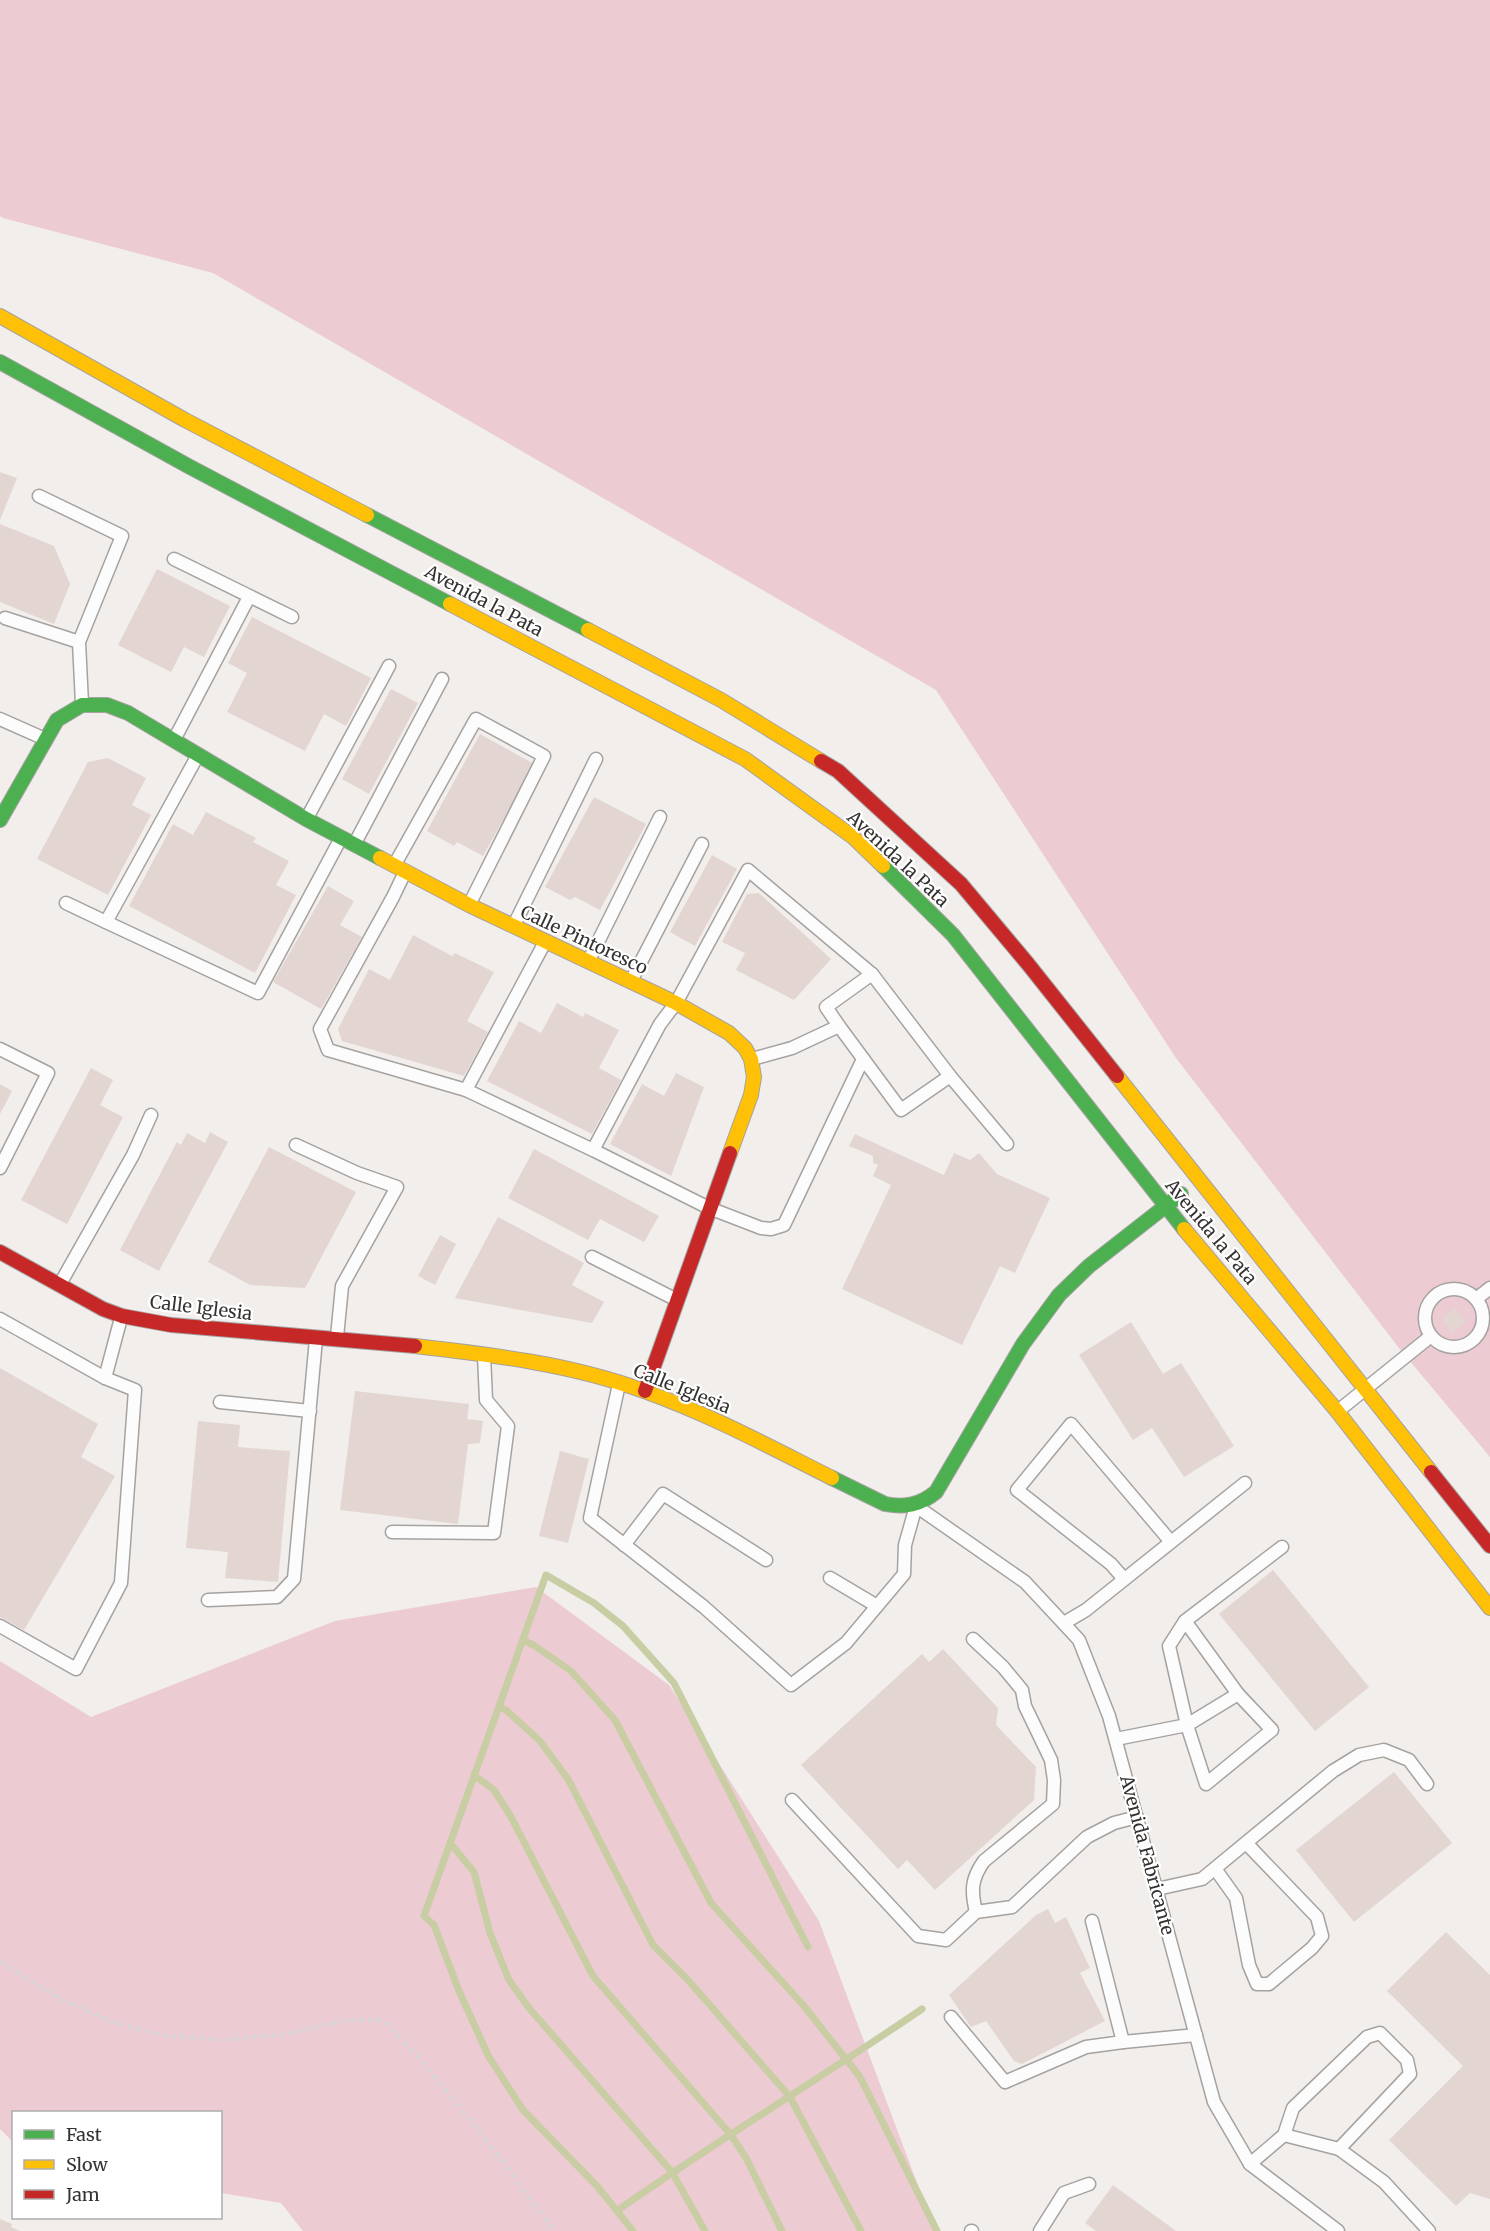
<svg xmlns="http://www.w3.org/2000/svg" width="1490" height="2231" font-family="Merriweather,serif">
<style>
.green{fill:#eccbd2}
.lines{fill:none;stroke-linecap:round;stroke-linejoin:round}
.stream{stroke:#c9cda3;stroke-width:7}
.building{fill:#e3d6d2}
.lane-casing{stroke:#a5a2a0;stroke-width:15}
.fast-casing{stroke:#a5a2a0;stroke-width:16}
.slow-casing{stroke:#a5a2a0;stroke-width:16}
.jam-casing{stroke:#a5a2a0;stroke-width:16}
.path{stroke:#d7d5d5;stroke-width:4;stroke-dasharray:4.5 4.5;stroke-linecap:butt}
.lane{stroke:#fdfcfc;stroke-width:12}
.fast{stroke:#4caf50;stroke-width:14}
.slow{stroke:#ffc107;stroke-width:14}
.jam{stroke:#c62828;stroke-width:14}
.labels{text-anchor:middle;stroke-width:4.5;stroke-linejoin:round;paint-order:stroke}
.street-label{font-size:18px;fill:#353332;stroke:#fff}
</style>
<rect width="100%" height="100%" fill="#f1eeeb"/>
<g class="green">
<polygon points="0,0 1490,0 1490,1457 1399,1348 1176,1058 936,690 213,273 3,218 0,216"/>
<polygon points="536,1587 669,1685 819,1921 935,2231 303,2231 281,2203 221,2193 220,2112 14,2112 13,2142 0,2129 0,1661 91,1717 335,1621"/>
</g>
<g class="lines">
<g class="stream">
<polyline points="523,1640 535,1646 571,1671 615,1720 711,1903 804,2006 860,2077 937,2231"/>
<polyline points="499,1707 506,1710 540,1741 568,1779 653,1945 688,1980 790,2097 861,2231"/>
<polyline points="474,1775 494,1790 510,1815 593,1976 731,2135 746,2158 782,2231"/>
<polyline points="450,1843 474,1872 490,1933 509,1980 529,2008 672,2172 705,2231"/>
<path d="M618,2210C718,2140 821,2078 922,2009"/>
<polyline points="633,2231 597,2186 523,2110 489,2057 459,1991 434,1925 424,1916 546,1575 594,1603 623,1626 674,1683 808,1947"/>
</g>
</g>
<g class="building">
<polygon points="0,472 17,478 0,520"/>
<polygon points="0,524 54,546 70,584 54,624 0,602"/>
<polygon points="157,569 230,606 204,657 184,647 171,672 118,645"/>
<polygon points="252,617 371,678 346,726 324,714 305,751 227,712 247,673 228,663"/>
<polygon points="391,689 418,703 369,794 342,779"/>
<polygon points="480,734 534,764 483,856 457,842 454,846 427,831"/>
<polygon points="108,758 146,778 132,805 151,815 108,895 37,859 88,762"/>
<polygon points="594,797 646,824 600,910 575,897 570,900 545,887"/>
<polygon points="206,812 256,838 253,842 289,861 276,885 296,895 255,973 129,906 173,824 193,835"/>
<polygon points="712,855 737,869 695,946 670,932"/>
<polygon points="328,886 354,901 340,925 362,937 321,1009 273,982"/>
<polygon points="759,893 831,959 794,1000 736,970 745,953 722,942 747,894"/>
<polygon points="413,935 452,956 455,953 494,972 467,1021 488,1032 464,1076 342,1041 338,1029 369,969 390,980"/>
<polygon points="557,1003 583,1017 585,1013 619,1030 599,1068 621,1080 592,1134 487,1081 519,1021 541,1033"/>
<polygon points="91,1068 113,1080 100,1105 123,1117 67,1224 21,1200"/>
<polygon points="676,1073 704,1087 671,1176 610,1144 642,1084 664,1096"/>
<polygon points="0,1084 12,1091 0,1114"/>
<polygon points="210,1132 228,1142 159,1271 120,1250 177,1142 181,1145 187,1133 205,1143"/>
<polygon points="855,1134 944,1175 954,1153 970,1160 979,1153 997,1174 1050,1198 1015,1273 1000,1266 962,1345 842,1289 891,1185 873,1176 878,1165 873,1163 873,1156 849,1146"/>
<polygon points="269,1147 356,1192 305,1288 250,1285 208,1262"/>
<polygon points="534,1149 659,1216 644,1242 600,1219 588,1240 508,1198"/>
<polygon points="498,1217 584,1263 572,1285 604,1302 592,1323 455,1298"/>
<polygon points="440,1235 456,1244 435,1285 418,1276"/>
<polygon points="1455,1308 1466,1322 1452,1333 1442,1319"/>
<polygon points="1131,1322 1163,1374 1181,1363 1234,1446 1184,1477 1152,1428 1133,1440 1079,1355"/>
<polygon points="0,1368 98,1424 81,1457 115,1476 24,1630 0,1617"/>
<polygon points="355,1391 469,1404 467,1419 483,1421 480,1443 468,1444 458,1524 340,1510"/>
<polygon points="198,1421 240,1425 238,1447 290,1451 278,1582 225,1578 228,1552 186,1548"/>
<polygon points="560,1451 589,1459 568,1543 539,1536"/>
<polygon points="1273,1570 1369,1687 1315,1731 1219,1614"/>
<polygon points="943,1649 998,1708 996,1725 1036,1767 1034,1800 935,1890 907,1860 898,1869 801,1765 922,1654 929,1662"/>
<polygon points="1394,1772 1452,1843 1354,1922 1296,1850"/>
<polygon points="1048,1909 1055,1923 1066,1917 1090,1968 1080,1973 1105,2021 1022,2064 1014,2061 986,2021 971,2027 949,1995 1036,1915"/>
<polygon points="1446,1932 1490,1975 1490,2199 1470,2193 1456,2206 1389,2140 1463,2066 1387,1991"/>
<polygon points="1113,2185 1176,2231 1096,2231 1085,2223"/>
<polygon points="0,2219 12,2224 11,2227 20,2231 0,2231"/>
</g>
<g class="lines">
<defs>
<g id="lane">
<polyline points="39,496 122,536 79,642 82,704"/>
<polyline points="174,559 292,617"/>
<polyline points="5,618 79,642"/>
<polyline points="0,719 45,739"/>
<polyline points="175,738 249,597"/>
<polyline points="198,755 106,922 258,993 341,838"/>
<polyline points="307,818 389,666"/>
<polyline points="355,843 442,679"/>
<polyline points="395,864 476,719 544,756 470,903"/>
<polyline points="405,872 393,897 320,1029 328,1050 466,1090 545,942"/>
<polyline points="66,903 106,922"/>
<polyline points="514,925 596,759"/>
<polyline points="589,960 660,817"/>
<polyline points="631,981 702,844"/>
<polyline points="0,1049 48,1073 0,1168"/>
<polyline points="752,1059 792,1048 839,1026 826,1007 872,974 950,1076 901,1110 839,1026"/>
<polyline points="950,1076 1007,1144"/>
<polyline points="466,1090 593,1150 709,1208 761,1228 771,1229 784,1225 863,1059"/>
<polyline points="296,1145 357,1173 397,1187 342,1286 337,1337"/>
<polyline points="593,1150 660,1024 676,1003 748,870 872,974"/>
<polyline points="592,1257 675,1299"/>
<polyline points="60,1284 133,1155 151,1115"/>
<circle cx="1454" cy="1318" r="29"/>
<polyline points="1476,1299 1490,1288"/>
<polyline points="0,1319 105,1378"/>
<polyline points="619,1384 590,1518 704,1607 791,1685 846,1643 904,1574 905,1545 916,1506 1025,1582 1079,1640 1109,1716 1214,2102 1250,2164 1338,2231"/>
<polyline points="220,1402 310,1411"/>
<polyline points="1338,1411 1431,1336"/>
<polyline points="392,1532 494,1533 508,1426 486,1400 484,1355"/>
<polyline points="624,1545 663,1494 766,1560"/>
<polyline points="830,1578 877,1606"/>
<polyline points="1124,1579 1111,1564 1017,1490 1071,1424 1171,1542"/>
<polyline points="208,1600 277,1597 294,1579 316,1339"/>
<polyline points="1185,1621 1169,1646 1187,1725 1206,1784 1272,1730 1238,1694"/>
<polyline points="1064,1623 1086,1610 1245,1483"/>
<polyline points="0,1626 76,1669 121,1583 135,1390 105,1378 121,1318"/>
<path d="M973,1639L1003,1667L1022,1690L1025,1706L1051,1760L1054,1780L1053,1804L984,1861C971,1879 971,1891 976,1912"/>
<polyline points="1116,1739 1187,1725 1238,1694 1185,1621 1282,1547"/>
<polyline points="792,1800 918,1936 946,1940 976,1912 1012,1907 1087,1837 1114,1823 1137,1817"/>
<polyline points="1216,1870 1236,1898 1249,1965 1257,1984 1269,1984 1312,1948 1322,1936 1317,1917 1247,1844"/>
<polyline points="1157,1889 1202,1879 1333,1771 1359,1755 1384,1750 1409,1760 1427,1784"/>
<polyline points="1092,1921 1123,2042 1196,2035"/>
<polyline points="951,2017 1005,2082 1086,2047 1123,2042"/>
<polyline points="1284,2135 1339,2149"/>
<polyline points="1250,2164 1284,2135 1293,2108 1367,2037 1380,2033 1407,2060 1410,2074 1339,2149 1384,2182 1429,2231"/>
<polyline points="971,2231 972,2231"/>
<polyline points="1040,2231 1064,2193 1089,2184"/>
</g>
<g id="fast">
<polyline points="0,362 190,467 450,604"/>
<polyline points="367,515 588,630"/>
<polyline points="0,820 57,720 82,705 107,705 128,713 306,819 380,858"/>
<polyline points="883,866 953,935 1184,1229"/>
<path d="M832,1478L885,1504C905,1508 920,1505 936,1492L1023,1344L1059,1295L1089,1266L1181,1194"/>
</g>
<g id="slow">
<polyline points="0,316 185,420 367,515"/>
<polyline points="450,604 745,759 853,837 883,866"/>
<polyline points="588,630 721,700 821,761"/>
<polyline points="380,858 469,905 676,1003 729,1033 745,1048 751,1059 754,1077 751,1095 730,1153"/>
<polyline points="1117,1076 1431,1472"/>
<polyline points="1184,1229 1337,1411 1490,1608"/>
<path d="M415,1346C493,1355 571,1364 644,1391C709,1414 770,1447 832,1478"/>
</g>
<g id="jam">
<polyline points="821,761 838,771 961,884 1028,964 1117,1076"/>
<polyline points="0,1252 103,1309 122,1316 171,1325 415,1346"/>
<polyline points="645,1391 730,1153"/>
<polyline points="1431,1472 1490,1546"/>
</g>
</defs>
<use href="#lane" class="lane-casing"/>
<use href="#fast" class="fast-casing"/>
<use href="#slow" class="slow-casing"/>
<use href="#jam" class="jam-casing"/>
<path class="path" d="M0,1962L59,1998L112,2022L166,2036L224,2040L286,2034L346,2020H383C447,2085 500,2159 554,2231"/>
<use href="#lane" class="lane"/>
<use href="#fast" class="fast"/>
<use href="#slow" class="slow"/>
<use href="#jam" class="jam"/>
</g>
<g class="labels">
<g class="street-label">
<text transform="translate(484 601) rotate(28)" y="6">Avenida la Pata</text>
<text transform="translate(898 859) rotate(43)" y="6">Avenida la Pata</text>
<text transform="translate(584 940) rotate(25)" y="6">Calle Pintoresco</text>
<text transform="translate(1211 1232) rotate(50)" y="6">Avenida la Pata</text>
<text transform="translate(201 1308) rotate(7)" y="6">Calle Iglesia</text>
<text transform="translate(682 1389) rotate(22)" y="6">Calle Iglesia</text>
<text transform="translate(1147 1855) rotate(75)" y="6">Avenida Fabricante</text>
</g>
</g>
<rect x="12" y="2111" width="210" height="108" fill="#ffffff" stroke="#aeadad" stroke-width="1.5"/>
<rect x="24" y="2130" width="30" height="9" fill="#4caf50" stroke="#aeadad" stroke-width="1.5"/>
<text x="66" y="2141" font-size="18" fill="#353332">Fast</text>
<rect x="24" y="2160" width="30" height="9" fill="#ffc107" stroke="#aeadad" stroke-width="1.5"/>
<text x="66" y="2171" font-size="18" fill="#353332">Slow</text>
<rect x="24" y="2190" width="30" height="9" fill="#c62828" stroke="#aeadad" stroke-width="1.5"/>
<text x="66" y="2201" font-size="18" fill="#353332">Jam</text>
</svg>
